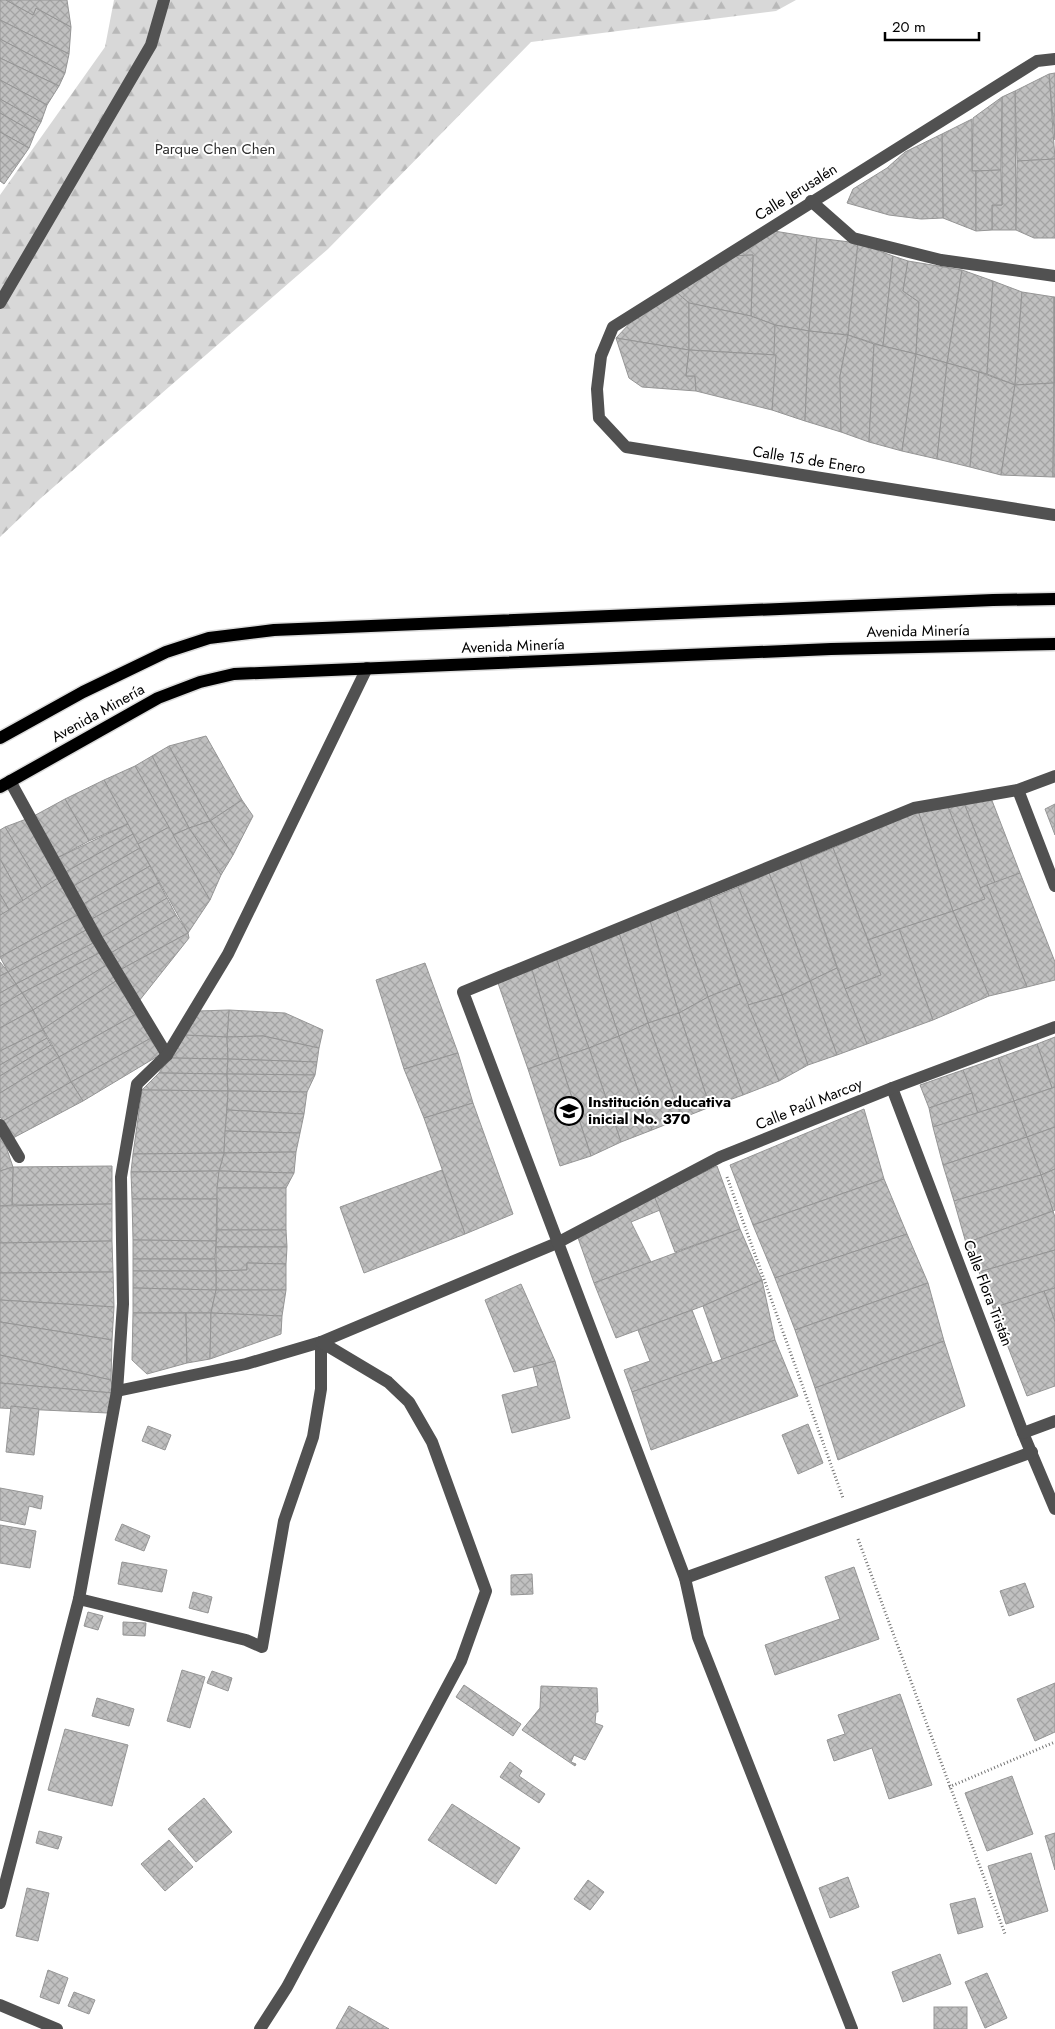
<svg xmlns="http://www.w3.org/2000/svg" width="1055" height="2029" font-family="Jost,sans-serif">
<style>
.forest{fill:url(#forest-firs)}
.building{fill:url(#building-cross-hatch);stroke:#959595}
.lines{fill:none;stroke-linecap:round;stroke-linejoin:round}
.major-casing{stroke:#dbdbdb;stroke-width:15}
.path{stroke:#737373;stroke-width:3;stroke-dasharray:1 2.5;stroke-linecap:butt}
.minor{stroke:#515151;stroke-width:12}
.major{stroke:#000;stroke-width:12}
.labels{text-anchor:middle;stroke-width:4;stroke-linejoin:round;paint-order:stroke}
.park-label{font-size:15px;fill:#2f2f2f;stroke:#fff}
.street-label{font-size:15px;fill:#000;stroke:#fff}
.poi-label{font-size:15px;font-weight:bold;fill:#000;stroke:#fff;text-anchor:start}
</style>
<defs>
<pattern id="forest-firs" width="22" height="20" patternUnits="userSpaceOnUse" patternTransform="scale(1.25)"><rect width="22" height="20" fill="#d8d8d8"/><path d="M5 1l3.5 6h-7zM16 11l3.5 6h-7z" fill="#b8b8b8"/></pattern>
<pattern id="building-cross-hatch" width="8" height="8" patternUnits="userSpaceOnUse" patternTransform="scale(1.25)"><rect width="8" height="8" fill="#c0c0c0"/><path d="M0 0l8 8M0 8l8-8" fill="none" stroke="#a3a3a3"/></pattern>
</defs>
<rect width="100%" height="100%" fill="#fff"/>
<polygon class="forest" points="114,0 796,0 776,11 531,42 328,249 41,498 0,537 0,195 105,47"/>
<g class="building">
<polygon points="0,0 6,0 33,15 36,8 71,27 69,54 0,20"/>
<polygon points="6,0 67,0 71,27 36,8 33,15"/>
<polygon points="0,20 69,54 65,73 0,39"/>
<polygon points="0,39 65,73 59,86 0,58"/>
<polygon points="0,58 59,86 47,105 0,80"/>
<polygon points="1055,73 1055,140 1049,74"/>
<polygon points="1049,74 1055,159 1017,161 1015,91"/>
<polygon points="0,80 47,105 41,122 0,99"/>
<polygon points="1015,91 1016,230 992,230 992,205 1002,205 1002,97"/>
<polygon points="1002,97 1001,170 972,171 973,118"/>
<polygon points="0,99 41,122 35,133 0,113"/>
<polygon points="0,113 35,133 29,148 0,132"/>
<polygon points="972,119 972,171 976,171 976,231 943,218 942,134"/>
<polygon points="0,132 29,148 4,184 0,181"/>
<polygon points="942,134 943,218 921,219 889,215 847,203 853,189 887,168 905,152"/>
<polygon points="1055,159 1055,238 1034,238 1016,230 1017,161"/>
<polygon points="1001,170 1002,205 992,205 992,230 976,231 976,171"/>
<polygon points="774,231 817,238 809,331 775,325 751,316 753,255 730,256"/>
<polygon points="817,238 858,243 848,335 809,331"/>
<polygon points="858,243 893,256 883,346 848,335"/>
<polygon points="753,255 751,316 689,303 676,292 730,256"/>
<polygon points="893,256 908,261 903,291 919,302 916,354 883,346"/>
<polygon points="908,261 962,270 947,363 916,354 919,302 903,291"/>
<polygon points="962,270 993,281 987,374 947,363"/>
<polygon points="993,281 1022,292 1015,385 987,374"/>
<polygon points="676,292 689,303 689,350 616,338 633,320"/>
<polygon points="1022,292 1054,297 1054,383 1015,385"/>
<rect x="1054" y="297" width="1" height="86"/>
<polygon points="689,303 751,316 775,325 776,355 689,350"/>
<polygon points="775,325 809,331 805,421 772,410"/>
<polygon points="809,331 848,335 840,376 841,432 805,421"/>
<polygon points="848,335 874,344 869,442 841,432 840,376"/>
<polygon points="616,338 689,350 686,376 695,376 696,391 642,387 629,378"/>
<polygon points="874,344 916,354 902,451 869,442"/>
<polygon points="689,350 776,355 772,410 696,391 695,376 686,376"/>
<polygon points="916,354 947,363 937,459 902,451"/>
<polygon points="947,363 979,372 970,467 937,459"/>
<polygon points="979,372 1015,385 1001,475 970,467"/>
<polygon points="1054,383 1053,477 1001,475 1015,385"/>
<polygon points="1054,383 1055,383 1055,477 1053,477"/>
<polygon points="206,736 242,800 210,821 169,746"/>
<polygon points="169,746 210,821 189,828 152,756"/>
<polygon points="152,756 189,828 173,835 135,766"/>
<polygon points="135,766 169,827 138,844 104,780"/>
<polygon points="104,780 128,824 89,841 65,799"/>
<polygon points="991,798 1020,873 995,883 964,803"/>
<polygon points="65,799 89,841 55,859 32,817"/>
<polygon points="242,800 253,816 233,855 210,821"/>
<polygon points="964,803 995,883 980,888 948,807"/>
<polygon points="1055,804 1055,835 1045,809"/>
<polygon points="948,807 985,899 953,911 918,811"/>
<polygon points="918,811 953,911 868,940 833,848"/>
<polygon points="29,818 61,876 42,889 5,827"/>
<polygon points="210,821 233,855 221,875 189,828"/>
<polygon points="128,824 133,834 62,874 55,859"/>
<polygon points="5,827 42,889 23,901 0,859 0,830"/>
<polygon points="169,827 210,900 188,933 138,844"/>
<polygon points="189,828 221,875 210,900 173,835"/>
<polygon points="133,834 140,848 70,888 62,874"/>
<polygon points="140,848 150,866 80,906 70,888"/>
<polygon points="833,848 881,975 845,989 800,861"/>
<polygon points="0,859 23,901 9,910 0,894"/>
<polygon points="800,861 837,968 810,981 769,873"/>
<polygon points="150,866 159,883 88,921 80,906"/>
<polygon points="769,873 810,981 782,995 738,887"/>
<polygon points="1020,873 1055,962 1055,980 1027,987 987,885"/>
<polygon points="61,876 81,913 0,957 0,915"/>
<polygon points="159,883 167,898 99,939 88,921"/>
<polygon points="987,885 1027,987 989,996 953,911 985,899 980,888"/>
<polygon points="738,887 782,995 748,1005 709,899"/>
<polygon points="0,894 9,910 0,915"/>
<polygon points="167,898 176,915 109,954 99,939"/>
<polygon points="709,899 740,984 708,997 676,910"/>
<polygon points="676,910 708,997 679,1013 650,921"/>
<polygon points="953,911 989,996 933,1020 899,929"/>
<polygon points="81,913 90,928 8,972 0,957"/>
<polygon points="176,915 188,933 118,971 109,954"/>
<polygon points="650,921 679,1013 648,1023 619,933"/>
<polygon points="90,928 97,941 16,984 8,972"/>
<polygon points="899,929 933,1020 867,1044 845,989 881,975 868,940"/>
<polygon points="188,933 189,938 139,1001 118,971"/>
<polygon points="619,933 648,1023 619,1036 589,946"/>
<polygon points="97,941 103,951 22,993 16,984"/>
<polygon points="589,946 619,1036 589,1048 556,958"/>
<polygon points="103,951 110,963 33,1010 22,993"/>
<polygon points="556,958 589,1048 559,1058 532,970"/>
<polygon points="0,962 8,972 0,976"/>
<polygon points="110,963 119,979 43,1029 33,1010"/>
<polygon points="425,963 458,1053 404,1069 376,980"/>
<polygon points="837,968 867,1044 837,1055 810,981"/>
<polygon points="532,970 559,1058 528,1069 498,983"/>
<polygon points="8,972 16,984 0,993 0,976"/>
<polygon points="119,979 138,1013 59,1057 43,1029"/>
<polygon points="810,981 837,1055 808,1065 782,995"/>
<polygon points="16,984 22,993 0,1006 0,993"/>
<polygon points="740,984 779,1081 743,1095 708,997"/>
<polygon points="22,993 33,1010 0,1028 0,1006"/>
<polygon points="782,995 808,1065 779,1081 748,1005"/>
<polygon points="708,997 743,1095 710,1107 679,1013"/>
<polygon points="33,1010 43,1030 0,1051 0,1028"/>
<polygon points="229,1010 285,1013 323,1030 319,1048 263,1036 227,1037"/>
<polygon points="229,1010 227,1037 183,1035 199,1011"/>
<polygon points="138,1013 153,1037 71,1082 59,1057"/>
<polygon points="679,1013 710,1107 682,1118 648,1023"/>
<polygon points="648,1023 682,1118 652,1130 619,1036"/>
<polygon points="43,1030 47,1038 0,1065 0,1051"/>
<polygon points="183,1035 227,1037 228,1059 169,1058"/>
<polygon points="263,1036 319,1048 317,1062 228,1059 227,1037"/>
<polygon points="619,1036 652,1130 621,1142 589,1048"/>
<polygon points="153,1037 163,1053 83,1101 71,1082"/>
<polygon points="1055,1037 1055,1087 1052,1088 1037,1044"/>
<polygon points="47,1038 51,1045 0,1076 0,1065"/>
<polygon points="1037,1044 1052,1088 1014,1101 998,1058"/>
<polygon points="51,1045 59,1057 0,1093 0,1076"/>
<polygon points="589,1048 621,1142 591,1156 559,1058"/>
<polygon points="458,1053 473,1103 424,1118 404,1069"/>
<polygon points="59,1057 71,1082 3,1121 0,1117 0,1093"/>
<polygon points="169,1058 228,1059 227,1074 159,1073"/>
<polygon points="559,1058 591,1156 560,1166 528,1069"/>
<polygon points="998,1058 1014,1101 978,1114 963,1070"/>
<polygon points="228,1059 317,1062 315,1075 227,1074"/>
<polygon points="963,1070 972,1093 929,1108 920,1085"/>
<polygon points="159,1073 227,1074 228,1091 142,1090"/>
<polygon points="227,1074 315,1075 307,1092 228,1091"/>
<polygon points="71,1082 83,1101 13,1138 3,1121"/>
<polygon points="1055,1087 1055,1127 1027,1137 1014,1101"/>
<polygon points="142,1090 228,1091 224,1153 133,1154"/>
<polygon points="228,1091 307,1092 304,1114 227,1110"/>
<polygon points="972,1093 978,1114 933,1127 929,1108"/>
<polygon points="1014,1101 1027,1137 943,1165 933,1127"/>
<polygon points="473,1103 513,1214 465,1234 424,1118"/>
<polygon points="864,1109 884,1179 753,1225 730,1165"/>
<polygon points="227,1110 304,1114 300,1133 225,1131"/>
<polygon points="1055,1127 1055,1169 1041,1175 1027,1137"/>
<polygon points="225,1131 300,1133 296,1152 224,1153"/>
<polygon points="2,1135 13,1167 0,1171 0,1136"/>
<polygon points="1027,1137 1041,1175 954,1201 943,1165"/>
<polygon points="296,1152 294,1173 219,1171 224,1153"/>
<polygon points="224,1153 219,1171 131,1172 133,1154"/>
<polygon points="112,1166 112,1204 12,1205 13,1167"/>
<polygon points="717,1166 740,1229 675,1252 654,1196"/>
<polygon points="13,1167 12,1205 0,1206 0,1171"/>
<polygon points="1055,1169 1055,1210 1053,1211 1041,1175"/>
<polygon points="442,1170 465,1234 364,1273 340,1207"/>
<polygon points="219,1171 217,1199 132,1199 131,1172"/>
<polygon points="219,1171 294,1173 286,1188 217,1188"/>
<polygon points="1041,1175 1053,1211 966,1243 954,1201"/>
<polygon points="884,1179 907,1234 775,1278 753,1225"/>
<rect x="217" y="1188" width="69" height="42"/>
<polygon points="654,1196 660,1210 631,1222 651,1262 594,1283 577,1235"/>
<polygon points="132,1199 217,1199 216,1241 133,1240"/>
<polygon points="112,1204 112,1241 0,1243 0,1206"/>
<polygon points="1053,1211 1055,1217 1055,1250 979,1272 966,1243"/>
<polygon points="740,1229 762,1280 703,1306 616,1338 594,1283"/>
<polygon points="217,1230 286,1230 287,1247 216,1247"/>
<polygon points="907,1234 928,1283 795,1330 775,1278"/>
<polygon points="133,1240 216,1241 215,1259 133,1259"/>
<polygon points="112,1241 113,1272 0,1273 0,1243"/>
<polygon points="216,1247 287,1247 286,1264 247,1263 247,1270 216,1271"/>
<polygon points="1055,1250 1055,1288 993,1308 979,1272"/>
<polygon points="133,1259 215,1259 216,1271 133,1271"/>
<polygon points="247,1263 286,1264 286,1290 216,1290 216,1271 247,1270"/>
<polygon points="133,1271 216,1271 216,1290 133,1288"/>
<polygon points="113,1272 114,1307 0,1300 0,1273"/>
<polygon points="762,1280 775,1340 722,1360 703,1306"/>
<polygon points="928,1283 944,1341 815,1388 795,1330"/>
<polygon points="521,1284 555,1361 514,1372 485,1300"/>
<polygon points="133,1288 216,1290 211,1313 133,1313"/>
<polygon points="1055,1288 1055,1322 1044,1291"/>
<polygon points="216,1290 286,1290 282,1316 211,1313"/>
<polygon points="1044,1291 1055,1322 1055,1386 1027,1396 993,1308"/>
<polygon points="0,1300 114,1307 112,1340 0,1322"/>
<polygon points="692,1310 713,1364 632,1392 624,1370 650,1361 638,1330"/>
<polygon points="133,1313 186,1313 187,1363 147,1374 132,1360"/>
<polygon points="186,1313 211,1313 210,1359 187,1363"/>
<polygon points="211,1313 282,1316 281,1334 210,1359"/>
<polygon points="0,1322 112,1340 111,1380 0,1355"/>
<polygon points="775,1340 798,1396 651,1450 632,1392"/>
<polygon points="944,1341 965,1406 838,1460 815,1388"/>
<polygon points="0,1355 111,1380 113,1393 0,1383"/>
<polygon points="555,1361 570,1418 512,1433 502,1395 538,1386 533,1367"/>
<polygon points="0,1383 113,1393 108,1413 0,1408"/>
<polygon points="11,1406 39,1409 34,1455 6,1452"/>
<polygon points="808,1424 823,1463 798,1474 782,1435"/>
<polygon points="148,1426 171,1435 165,1450 142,1441"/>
<polygon points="0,1488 43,1496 41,1509 29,1506 25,1525 0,1520"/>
<polygon points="122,1524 150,1536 144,1551 115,1540"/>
<polygon points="0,1525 36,1531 30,1568 0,1563"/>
<polygon points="122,1562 167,1570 162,1592 118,1584"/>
<polygon points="854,1567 879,1639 775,1675 765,1645 840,1619 825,1577"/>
<polygon points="532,1574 533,1594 511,1595 511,1575"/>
<polygon points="1025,1583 1034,1607 1009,1616 1000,1591"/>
<polygon points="193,1592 212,1597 208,1613 189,1608"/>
<polygon points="88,1612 103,1616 98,1630 84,1626"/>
<polygon points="123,1622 146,1623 145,1636 123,1635"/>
<polygon points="182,1670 205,1677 190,1728 167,1721"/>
<polygon points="212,1671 232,1678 228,1691 207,1683"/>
<polygon points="1055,1683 1055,1732 1035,1741 1017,1699"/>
<polygon points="464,1685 521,1724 513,1736 456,1697"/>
<polygon points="541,1686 597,1688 598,1712 596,1712 595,1723 603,1726 585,1760 574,1755 571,1762 576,1764 575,1766 522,1730 540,1708"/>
<polygon points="900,1694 932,1785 889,1799 872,1748 834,1761 827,1740 845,1734 838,1715"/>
<polygon points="97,1698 134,1709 129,1726 92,1716"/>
<polygon points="65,1729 128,1745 112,1806 48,1790"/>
<polygon points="510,1762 522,1771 519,1776 545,1794 539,1803 500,1777"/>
<polygon points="1012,1776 1033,1834 987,1851 965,1793"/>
<polygon points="204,1798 232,1832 196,1862 168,1829"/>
<polygon points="452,1804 520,1848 496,1884 428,1840"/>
<polygon points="39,1831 62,1837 58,1849 36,1843"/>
<polygon points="1055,1833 1055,1870 1045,1836"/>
<polygon points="169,1840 193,1867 165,1891 141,1864"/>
<polygon points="1031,1853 1048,1911 1006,1924 988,1866"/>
<polygon points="848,1877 859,1907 830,1918 819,1888"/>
<polygon points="588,1880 604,1892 590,1910 574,1899"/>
<polygon points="27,1888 49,1893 38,1941 16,1936"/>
<polygon points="975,1898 983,1927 958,1934 950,1904"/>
<polygon points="940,1954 951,1984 903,2002 892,1972"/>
<polygon points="48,1970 68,1978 59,2004 40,1997"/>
<polygon points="987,1973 1007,2018 985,2028 965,1982"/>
<polygon points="74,1992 95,2000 89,2014 68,2006"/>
<polygon points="349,2006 389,2029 336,2029"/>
<rect x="934" y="2007" width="33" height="22"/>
</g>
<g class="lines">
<defs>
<g id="major">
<polyline points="0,738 83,692 166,652 209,638 274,630 993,600 1055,599"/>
<polyline points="0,787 158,698 200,682 234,674 831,649 1055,644"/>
</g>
</defs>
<use href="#major" class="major-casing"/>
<g class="path">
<polyline points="727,1177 843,1498"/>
<polyline points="858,1539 1005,1934"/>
<polyline points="949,1787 1055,1742"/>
</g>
<g class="minor">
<polyline points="1055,59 1037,61 613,327 601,356 597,389 599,418 626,447 1055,515"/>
<polyline points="811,201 853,238 941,260 1055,276"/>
<polyline points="0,303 151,45 164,0"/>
<polyline points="10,781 97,939 167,1055"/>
<polyline points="1018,790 1055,886"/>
<polyline points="892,1088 1023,1433 1055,1509"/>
<polyline points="0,1125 19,1157"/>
<polyline points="117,1391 246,1364 321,1342 557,1243 720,1157 892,1088 1055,1027"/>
<polyline points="1023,1433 1055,1421"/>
<polyline points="685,1578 1032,1452"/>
<polyline points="79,1599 246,1640 262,1647 284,1521 313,1437 321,1389 321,1342"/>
<polyline points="0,1903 79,1599 117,1391 123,1304 121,1177 137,1084 167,1055 228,954 367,668"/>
<polyline points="0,2005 57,2029"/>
<polyline points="260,2029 287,1987 461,1661 486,1591 432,1442 409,1402 388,1382 321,1342"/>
<polyline points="852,2029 698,1637 685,1578 463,992 914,808 1018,790 1055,776"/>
</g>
<use href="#major" class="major"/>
</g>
<defs>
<symbol id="school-ring" viewBox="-11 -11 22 22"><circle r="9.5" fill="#fff" stroke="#000" stroke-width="1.5"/><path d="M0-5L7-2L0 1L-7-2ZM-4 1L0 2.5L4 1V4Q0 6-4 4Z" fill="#000"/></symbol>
</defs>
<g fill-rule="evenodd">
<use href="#school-ring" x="553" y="1095" width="32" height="32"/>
</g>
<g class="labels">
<g class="park-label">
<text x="215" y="154">Parque Chen Chen</text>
</g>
<g class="street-label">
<text transform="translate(796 192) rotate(-32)" y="5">Calle Jerusalén</text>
<text transform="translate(809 460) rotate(9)" y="5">Calle 15 de Enero</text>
<text transform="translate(918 631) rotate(-1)" y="5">Avenida Minería</text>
<text transform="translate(513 646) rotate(-2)" y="5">Avenida Minería</text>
<text transform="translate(98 713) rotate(-29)" y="5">Avenida Minería</text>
<text transform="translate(809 1104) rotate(-22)" y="5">Calle Paúl Marcoy</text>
<text transform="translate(988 1293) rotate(69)" y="5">Calle Flora Tristán</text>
</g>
<g class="poi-label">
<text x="588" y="1107">Institución educativa<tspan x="588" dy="17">inicial No. 370</tspan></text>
</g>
</g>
<path d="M885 32v8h94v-8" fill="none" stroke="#000000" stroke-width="2.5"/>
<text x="892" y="32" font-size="15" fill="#000000" stroke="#ffffff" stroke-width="4" paint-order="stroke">20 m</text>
</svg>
